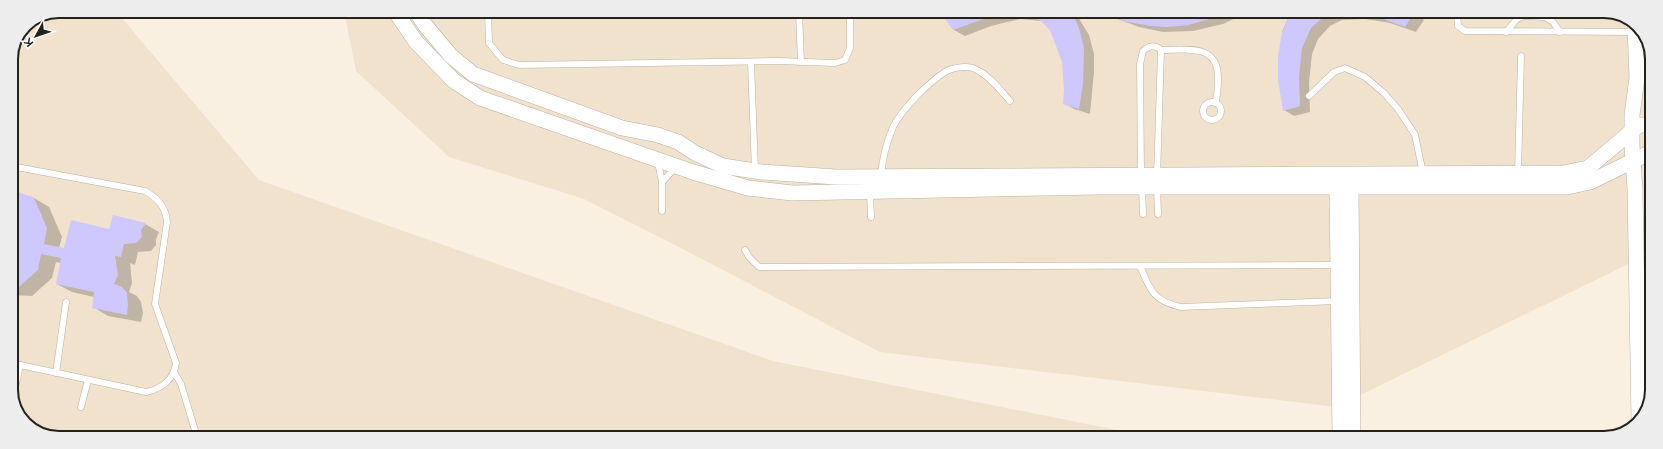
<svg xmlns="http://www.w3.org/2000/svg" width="1663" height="449" font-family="Helvetica,sans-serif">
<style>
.built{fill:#f1e2cd}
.shadow{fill:#0003}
.building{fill:#cfc8ff}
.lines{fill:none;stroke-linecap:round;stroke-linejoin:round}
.service-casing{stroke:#bbb1a3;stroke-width:7}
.tertiary-casing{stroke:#bbb1a3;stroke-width:16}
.service{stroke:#fff;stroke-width:6}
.tertiary{stroke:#fff;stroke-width:15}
.rim{fill:none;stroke:#25221c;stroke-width:2}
</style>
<rect width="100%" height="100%" fill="#faf0e1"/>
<g class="built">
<polygon points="59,11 116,11 259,180 773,361 1157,438 47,436 23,421 11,393 11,59 25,25"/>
<polygon points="344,11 1616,13 1640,28 1652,56 1651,253 1336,407 880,352 675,245 584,199 449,157 356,71"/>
</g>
<g class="shadow">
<polygon points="953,12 1075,12 1089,35 1094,54 1094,72 1090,114 1074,109 1064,103 1065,76 1060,51 1051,29 1042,21 1020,19 991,26 965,36 954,30 945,17"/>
<polygon points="1104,12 1248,12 1223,24 1193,31 1163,32 1139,27 1115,18"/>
<polygon points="1293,12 1411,12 1424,20 1416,32 1390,23 1365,19 1342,20 1330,26 1318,39 1312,54 1309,83 1310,112 1294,116 1284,110 1282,32 1288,18"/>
<polygon points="11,190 34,198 49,207 62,237 59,248 64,249 110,230 145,224 159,232 156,239 156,245 151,251 138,252 135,265 130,263 132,283 129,292 137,296 141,302 143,313 141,322 108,316 93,307 94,297 72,292 57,284 61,263 56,262 52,278 32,296 11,295"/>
</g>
<g class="building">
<polygon points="950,12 1000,12 1000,13 953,30 943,16"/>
<polygon points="1025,12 1070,12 1075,19 1079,28 1084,48 1083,84 1079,109 1063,104 1064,90 1062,62 1050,30 1041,21"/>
<polygon points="1103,12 1225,12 1225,14 1189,25 1167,27 1151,26 1128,22 1103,14"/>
<polygon points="1291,12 1329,12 1311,28 1302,48 1299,77 1300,106 1283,111 1278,80 1278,56 1282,32"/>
<polygon points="1370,12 1415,12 1405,27 1370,14"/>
<polygon points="11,189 34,198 47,228 44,244 64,248 71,220 109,229 113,215 146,223 141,230 142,237 136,243 124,244 121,257 115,256 118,275 114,284 122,287 127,293 128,305 127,315 92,308 94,292 56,284 61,258 41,254 38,270 11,294"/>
</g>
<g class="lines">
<defs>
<g id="service">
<polyline points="488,11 489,43 503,60 519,65 778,61 835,63 845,60 850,48 850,12"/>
<polyline points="799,12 801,62"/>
<polyline points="1457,12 1458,26 1465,31 1636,32"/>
<polyline points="1506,32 1517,19 1524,16 1545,17 1553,22 1560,32"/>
<path d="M1161,50C1186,50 1218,43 1218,78C1218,87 1218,95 1215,103"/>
<polyline points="751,62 755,171"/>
<polyline points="1309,96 1334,72 1345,68 1365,77 1384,93 1398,109 1415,135 1423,173"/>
<circle cx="1212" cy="111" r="9"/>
<polyline points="658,162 662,182 662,211"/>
<path d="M11,166L145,191C158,198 166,207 167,222L155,304L176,363C174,380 161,389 146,392L11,363"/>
<polyline points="1518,173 1521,56"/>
<path d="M1141,175L1140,64L1143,51C1149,46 1154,44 1161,50L1157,176"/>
<path d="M881,177C882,159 886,144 893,127C902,109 928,83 945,72C953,67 969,65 977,70C990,76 1001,91 1010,101"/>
<polyline points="662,182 676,167"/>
<polyline points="1157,187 1158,214"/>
<polyline points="1142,188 1143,214"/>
<polyline points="870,193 871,217"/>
<polyline points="745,250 749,257 759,267 1338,265"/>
<path d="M1140,266C1150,290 1153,301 1181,307L1338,301"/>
<polyline points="174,372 181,384 197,437"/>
<polyline points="56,373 66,302"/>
<polyline points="14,393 20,365"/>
<polyline points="81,407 88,380"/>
</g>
<g id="tertiary">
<polyline points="395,11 416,42 454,81 480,98 693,172 748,188 792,193 1098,187 1567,187 1590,182 1651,152"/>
<polyline points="416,11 425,25 451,56 473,74 622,128 658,135 678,142 695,153 723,166 761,172 836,177 1563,173 1588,168 1639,125 1652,125"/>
<polyline points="1635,25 1637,78 1632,115 1632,145 1635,189 1639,420"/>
<polyline points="1337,187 1340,438"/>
<polyline points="1351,187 1353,438"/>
</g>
</defs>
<use href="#service" class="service-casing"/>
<use href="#tertiary" class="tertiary-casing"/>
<use href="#service" class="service"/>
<use href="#tertiary" class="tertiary"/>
</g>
<path d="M0 0H1663V449H0ZM59 18H1604A41 41 0 0 1 1645 59V390A41 41 0 0 1 1604 431H59A41 41 0 0 1 18 390V59A41 41 0 0 1 59 18Z" fill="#eeeded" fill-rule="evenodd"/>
<path class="rim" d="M59 18H1604A41 41 0 0 1 1645 59V390A41 41 0 0 1 1604 431H59A41 41 0 0 1 18 390V59A41 41 0 0 1 59 18Z"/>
<g transform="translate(36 36) rotate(230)" stroke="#ffffff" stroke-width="3" paint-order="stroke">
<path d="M0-3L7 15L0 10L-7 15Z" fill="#25221c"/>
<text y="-6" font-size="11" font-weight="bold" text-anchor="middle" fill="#25221c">K</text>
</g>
</svg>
